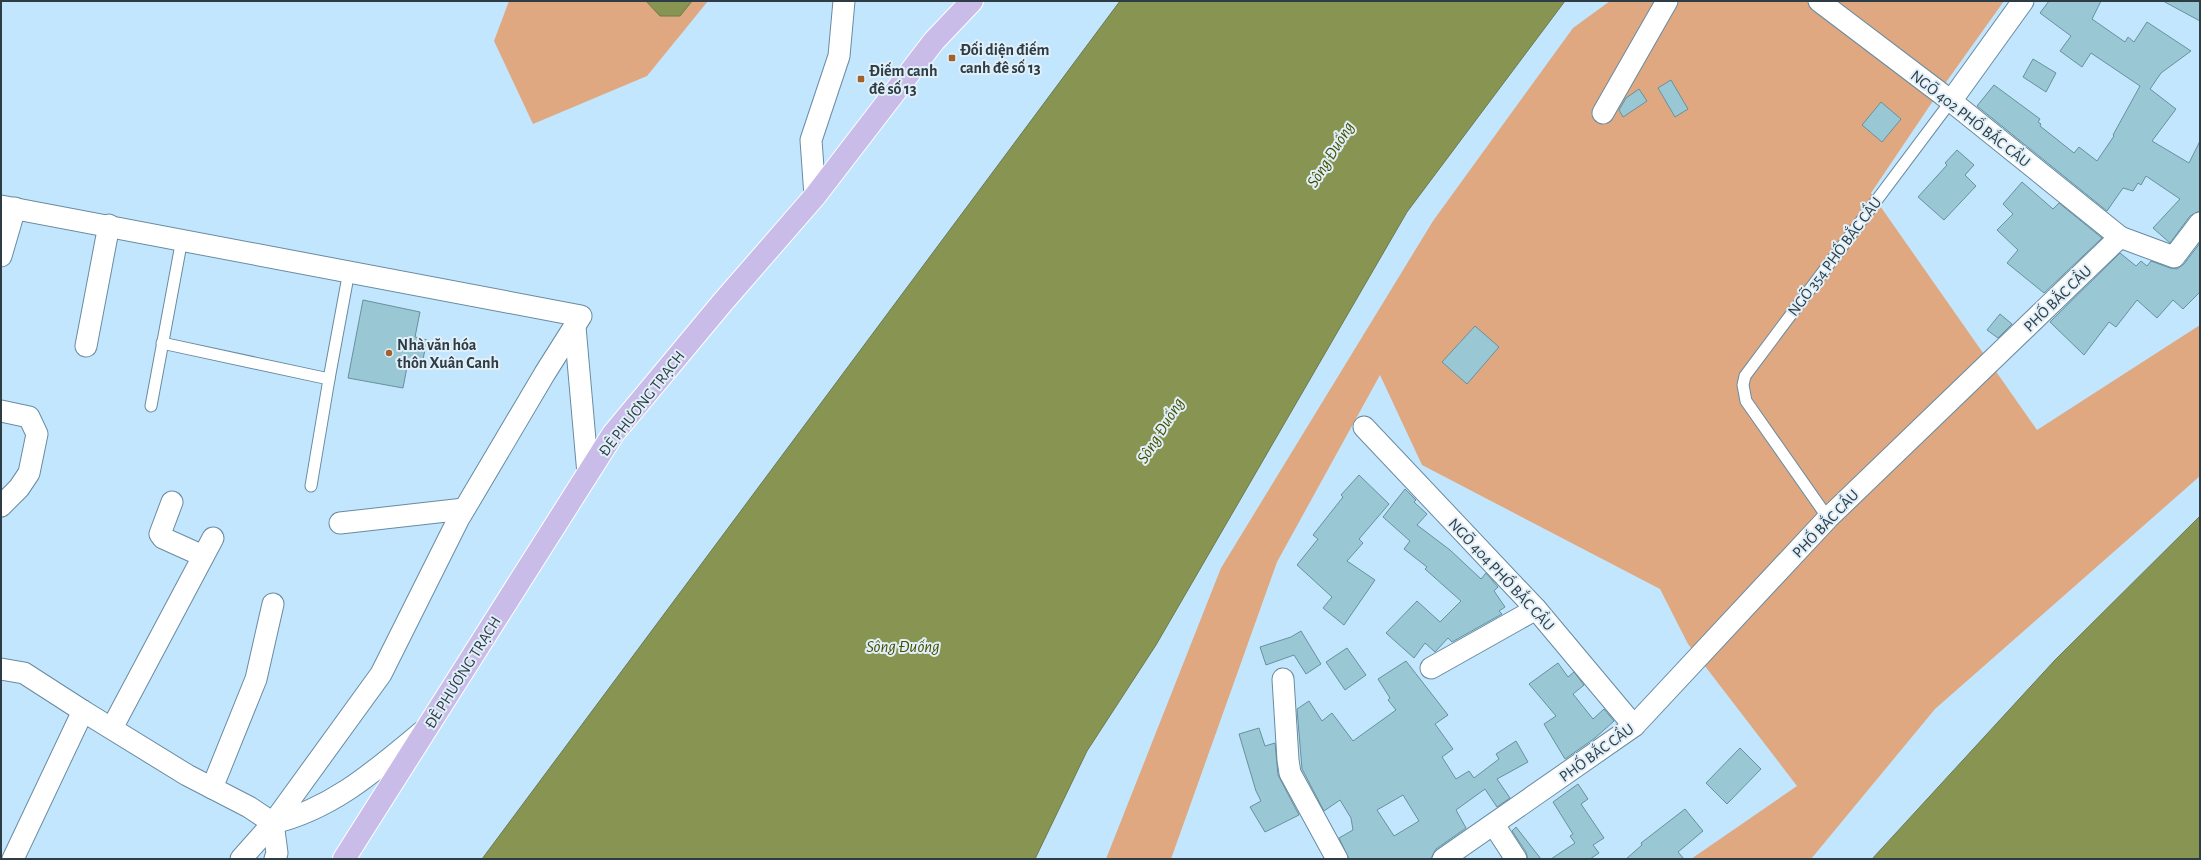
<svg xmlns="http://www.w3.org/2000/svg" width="2201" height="860" font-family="'Alegreya Sans',sans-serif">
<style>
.green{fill:#dfa880}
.water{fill:#889452;stroke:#6d7a4e}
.building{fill:#9ac7d4;stroke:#66919d;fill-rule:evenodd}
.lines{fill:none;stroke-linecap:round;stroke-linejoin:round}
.service-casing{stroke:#698ba0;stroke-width:13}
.minor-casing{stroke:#698ba0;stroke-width:23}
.primary-casing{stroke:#fff;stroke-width:24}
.service{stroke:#fff;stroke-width:11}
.minor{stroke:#fff;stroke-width:21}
.primary{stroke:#cabce8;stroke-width:22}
.poi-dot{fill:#a1612b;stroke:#e1eff9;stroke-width:1.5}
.labels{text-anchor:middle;stroke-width:4;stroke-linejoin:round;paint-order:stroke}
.poi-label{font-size:16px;font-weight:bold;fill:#2d3c45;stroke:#e1eff9;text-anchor:start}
.street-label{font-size:16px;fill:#2d3c45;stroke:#e1eff9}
.water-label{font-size:17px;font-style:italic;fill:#475000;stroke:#e1eff9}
</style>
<rect width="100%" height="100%" fill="#c2e6fe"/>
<g class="green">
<polygon points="509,1 708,1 647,76 533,124 494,41"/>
<polygon points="1610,1 2004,1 1939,92 1871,193 2037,430 2200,325 2200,476 1935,709 1811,859 1691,859 1797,786 1688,644 1660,589 1422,465 1380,375 1277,562 1171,859 1106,859 1221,568 1433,221 1573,28"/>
</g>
<g class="water">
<polygon points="646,1 692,1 680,16 660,16"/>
<polygon points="1120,1 1565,1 1407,212 1156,645 1087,751 1035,859 482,859"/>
<polygon points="2200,516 2200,859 1872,859 2055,660"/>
</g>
<g class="building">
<polygon points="2049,1 2101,1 2092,19 2125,42 2128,37 2134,42 2147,22 2191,51 2161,73 2150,89 2176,109 2152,141 2189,163 2200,141 2200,211 2190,216 2170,243 2153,228 2180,199 2146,176 2141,185 2138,183 2133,191 2123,188 2107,211 1977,106 1994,85 2040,119 2038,122 2041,124 2040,126 2074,153 2079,147 2097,161 2114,136 2113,135 2140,86 2091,53 2082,67 2060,51 2071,36 2040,13"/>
<polygon points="2163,1 2200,1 2200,21"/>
<polygon points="2033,59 2056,73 2046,92 2023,77"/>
<polygon points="1671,80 1688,109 1675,117 1658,88"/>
<polygon points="1639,89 1647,101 1623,117 1619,110 1626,98"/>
<polygon points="1881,102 1901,119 1882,142 1862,125"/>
<polygon points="1957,150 1974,165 1965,175 1976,186 1944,220 1918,197 1947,165 1945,163"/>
<polygon points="2022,182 2053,209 2059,203 2102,238 2044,293 2007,263 2018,250 1997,230 2013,214 2003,204"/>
<polygon points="2200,243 2200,292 2183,309 2173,300 2157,318 2137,300 2116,327 2109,322 2084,355 2050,322 2120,253 2136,266 2141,261 2147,266 2151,261 2170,268 2177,269 2184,264"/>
<polygon points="363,300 420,312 415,337 427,340 421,369 407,367 403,388 348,378"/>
<polygon points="2000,314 2012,324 1998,338 1987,330"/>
<polygon points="1475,326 1499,347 1467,384 1442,362"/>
<polygon points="1359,475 1389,504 1359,539 1363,543 1347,561 1375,580 1344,625 1323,608 1332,597 1297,565 1318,539 1313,535 1343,497 1341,495"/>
<polygon points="1405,489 1416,500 1414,502 1427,514 1417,525 1450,550 1481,579 1486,573 1498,587 1494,591 1505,607 1499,611 1502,614 1452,642 1448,638 1435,652 1425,643 1414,658 1386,633 1417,601 1440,622 1461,601 1425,569 1427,567 1404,549 1410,541 1383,517"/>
<polygon points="1301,631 1321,664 1306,674 1294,655 1266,665 1260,647 1291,637"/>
<polygon points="1347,648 1366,675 1345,690 1326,662"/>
<path d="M1406,661L1448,715L1435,724L1453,749L1442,757L1456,779L1469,771L1474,778L1499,759L1496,754L1516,741L1528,762L1497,779L1510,798L1497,807L1485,789L1456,810L1466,828L1436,849L1431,859H1349L1339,838L1353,830L1351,818L1340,800L1324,811L1302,769L1297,709L1309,701L1322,721L1332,713L1353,741L1396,710L1388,700L1390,698L1378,679ZM1403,795L1419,821L1394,836L1377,810Z"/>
<polygon points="1558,663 1568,677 1574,672 1584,685 1573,694 1593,719 1604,709 1614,721 1595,738 1565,759 1544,724 1556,716 1529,684"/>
<polygon points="1259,728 1265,746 1275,743 1278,775 1299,815 1265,832 1250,807 1261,801 1256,791 1239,734"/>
<polygon points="1740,748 1761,769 1727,804 1706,783"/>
<polygon points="1578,784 1588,799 1581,804 1604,838 1593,845 1599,853 1590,859 1551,859 1575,843 1570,836 1573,834 1553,802"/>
<polygon points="1685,809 1703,831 1678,852 1684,859 1626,859 1642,845 1641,843"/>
<polygon points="1516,827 1541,859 1528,859 1526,852 1512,831"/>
</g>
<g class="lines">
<defs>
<g id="service">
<polyline points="162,343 329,379 311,486"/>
<polyline points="329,379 349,271"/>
<polyline points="151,406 182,239"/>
<polyline points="1828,518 1746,401 1743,385 1745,376 1951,101"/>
</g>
<g id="minor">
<polyline points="1819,1 1951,101 2120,237"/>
<polyline points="1951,101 2023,1"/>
<polyline points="1603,113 1667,1"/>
<polyline points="815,196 811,140 839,56 844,1"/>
<polyline points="1,206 581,316 545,373 458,520 381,674 273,823 241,859"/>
<polyline points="1,256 15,208"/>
<polyline points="575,327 588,474"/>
<polyline points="86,346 109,225"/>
<polyline points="1,411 29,417 37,434 29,473 19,488 1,506"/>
<polyline points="1364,427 1536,609 1634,726"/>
<polyline points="172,502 160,534 163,538 203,556"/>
<polyline points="340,523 464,509"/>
<polyline points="1431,668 1536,609"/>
<polyline points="1,669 24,673 83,711"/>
<polyline points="1283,679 1288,760 1290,773 1337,859"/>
<polyline points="112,728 213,538"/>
<polyline points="212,788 256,679 273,604"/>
<path d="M273,823C333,809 377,769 423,731"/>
<polyline points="1494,825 1516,859"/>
<polyline points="13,859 83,711 187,775 249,807 273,823 277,853 275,859"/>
<polyline points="1443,859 1634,726 1828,518 2120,237 2174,257 2200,223"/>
</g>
<polyline id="primary" points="344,859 613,434 722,303 815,196 934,41 972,1"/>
</defs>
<use href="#service" class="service-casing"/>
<use href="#minor" class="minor-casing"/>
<use href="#primary" class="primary-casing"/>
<use href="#service" class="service"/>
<use href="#minor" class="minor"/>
<use href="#primary" class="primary"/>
</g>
<g class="poi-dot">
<rect x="948" y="54" width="8" height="8" rx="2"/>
<rect x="857" y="75" width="8" height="8" rx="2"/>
<circle cx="389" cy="353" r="4"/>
</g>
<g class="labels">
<g class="poi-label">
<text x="960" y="55">Đối diện điếm<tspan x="960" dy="18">canh đê số 13</tspan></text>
<text x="869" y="76">Điếm canh<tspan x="869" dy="18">đê số 13</tspan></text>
<text x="397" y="350">Nhà văn hóa<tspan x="397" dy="18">thôn Xuân Canh</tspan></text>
</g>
<g class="street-label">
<text transform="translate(1971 118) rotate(38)" y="6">NGÕ 402 PHỐ BẮC CẦU</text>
<text transform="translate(1834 256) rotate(-53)" y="6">NGÕ 354 PHỐ BẮC CẦU</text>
<text transform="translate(2057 298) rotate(-44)" y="6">PHỐ BẮC CẦU</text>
<text transform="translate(641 403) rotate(-52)" y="6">ĐÊ PHƯƠNG TRẠCH</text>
<text transform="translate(1825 523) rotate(-46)" y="6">PHỐ BẮC CẦU</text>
<text transform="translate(1502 574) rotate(47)" y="6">NGÕ 404 PHỐ BẮC CẦU</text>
<text transform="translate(462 672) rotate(-58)" y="6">ĐÊ PHƯƠNG TRẠCH</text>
<text transform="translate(1596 752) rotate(-36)" y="6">PHỐ BẮC CẦU</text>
</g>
<g class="water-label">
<text transform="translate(1330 154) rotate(-58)" y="6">Sông Đuống</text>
<text transform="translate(1160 430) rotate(-58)" y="6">Sông Đuống</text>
<text x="903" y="652">Sông Đuống</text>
</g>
</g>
<rect width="2201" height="860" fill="none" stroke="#2d3c45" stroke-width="4"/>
</svg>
